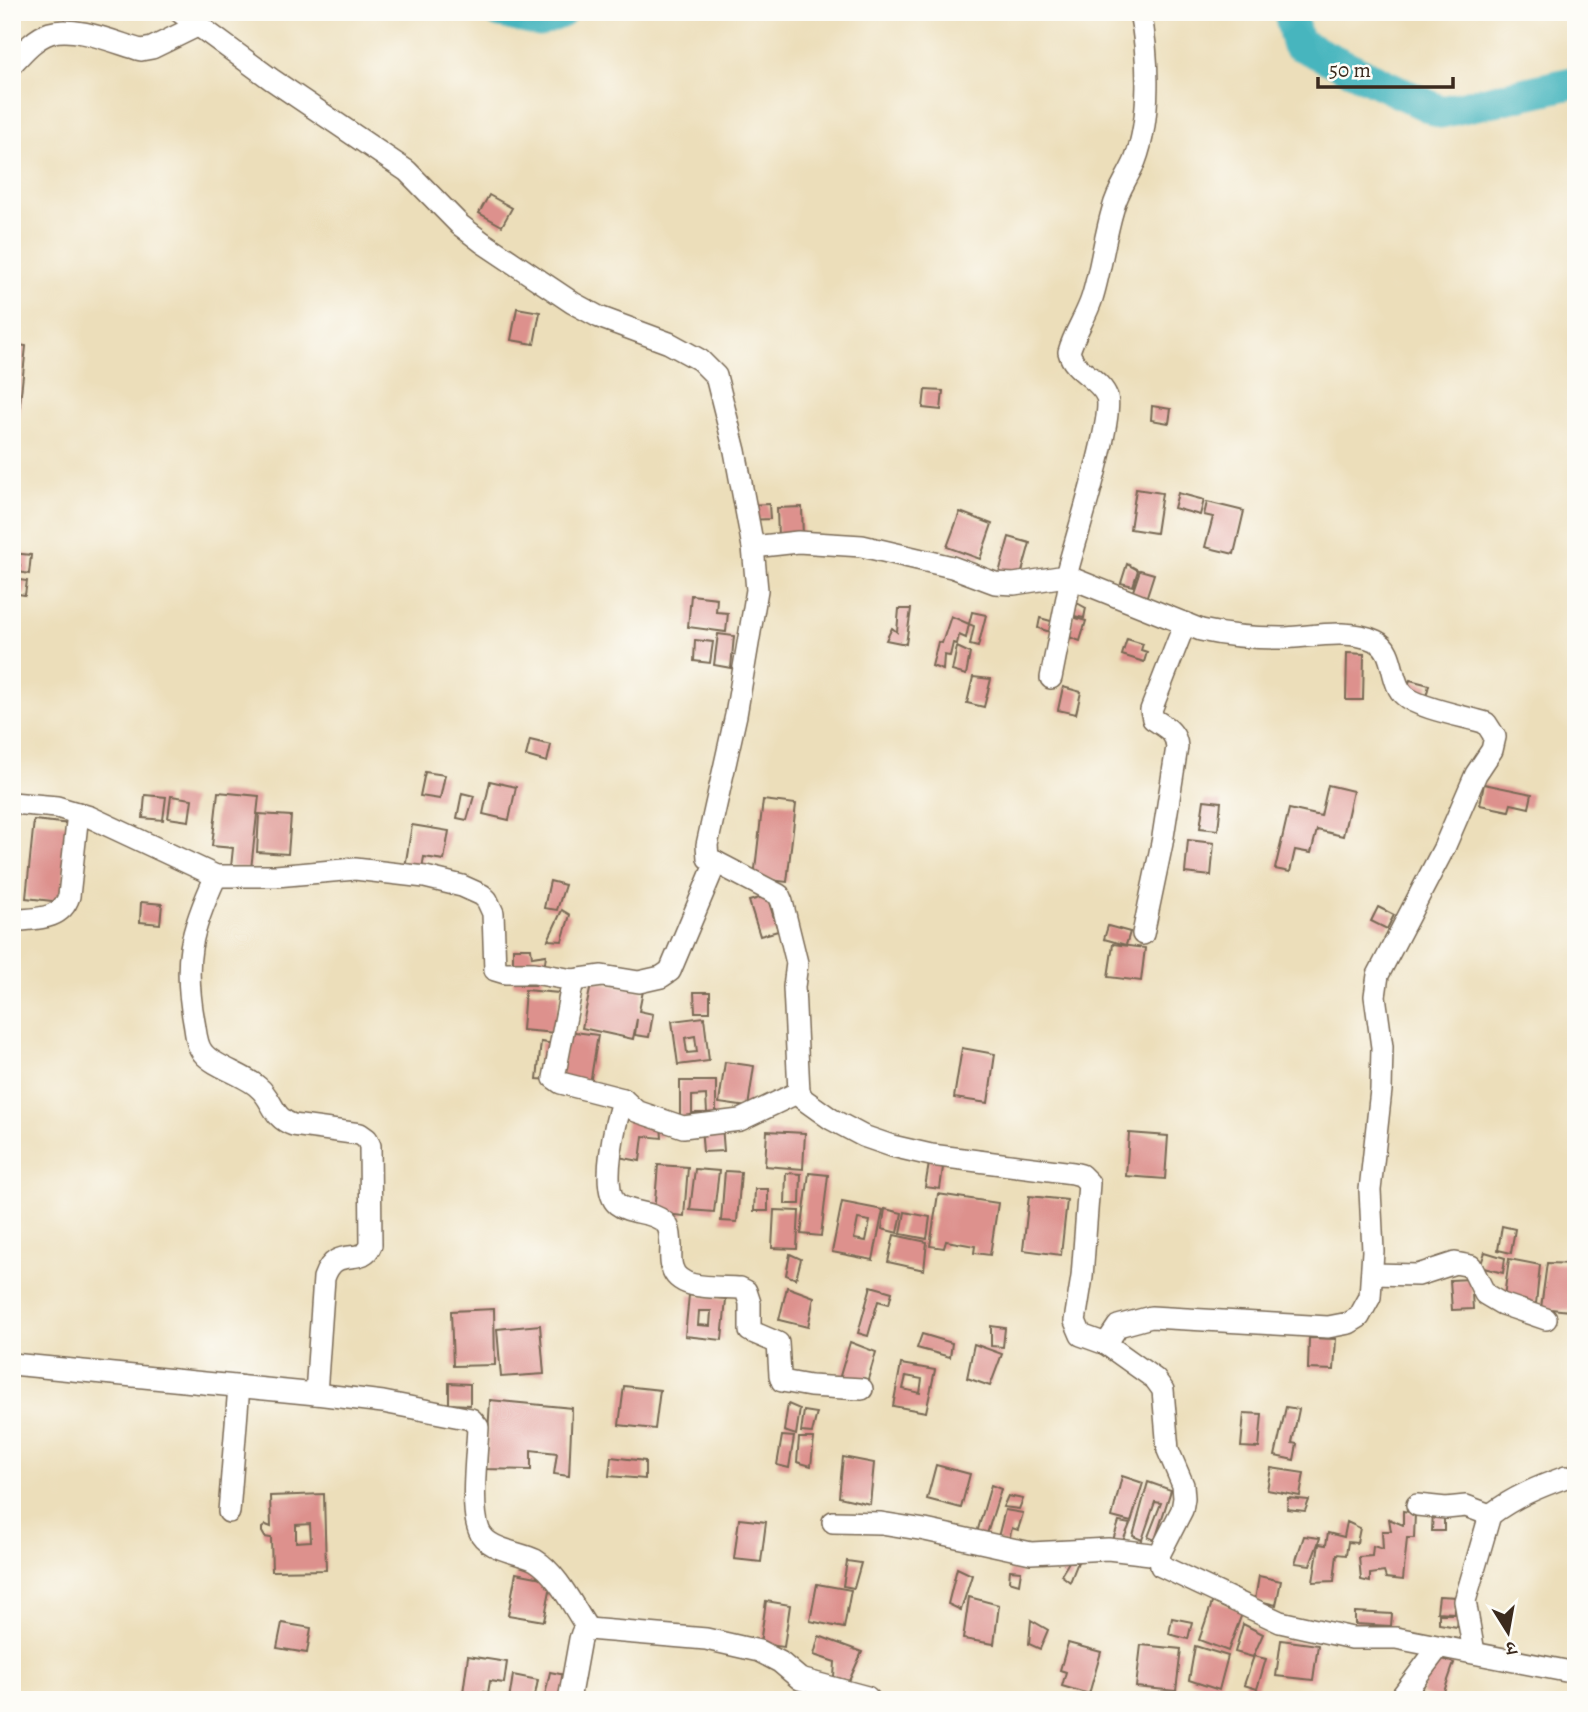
<svg xmlns="http://www.w3.org/2000/svg" width="1588" height="1712" font-family="Alegreya,'Noto Serif Devanagari',serif">
<style>
.lines{fill:none;stroke-linecap:round;stroke-linejoin:round}
.river{stroke:#46b5be;stroke-width:33}
.building{fill:#dd918d;fill-rule:evenodd}
.minor-casing{stroke:#796955;stroke-width:24}
.minor{stroke:#fff;stroke-width:21}
</style>
<rect width="100%" height="100%" fill="#fdfcf7"/>
<filter id="ink" filterUnits="userSpaceOnUse"><feTurbulence type="fractalNoise" baseFrequency=".0143" numOctaves="2"/><feDisplacementMap in="SourceGraphic" scale="14" xChannelSelector="R" yChannelSelector="G"/><feConvolveMatrix kernelMatrix="1 2 1 2 8 2 1 2 1" color-interpolation-filters="sRGB"/></filter>
<filter id="wash" filterUnits="userSpaceOnUse"><feTurbulence type="fractalNoise" baseFrequency=".00686" numOctaves="4" result="noise"/><feDisplacementMap in="SourceGraphic" scale="28" xChannelSelector="R" yChannelSelector="G"/><feGaussianBlur stdDeviation="1.57" result="paint"/><feColorMatrix in="noise" values="0 0 0 0 0 0 0 0 0 0 0 0 0 0 0 0 0 1.4 0 .05"/><feComposite in="paint" operator="in"/></filter>
<g filter="url(#wash)">
<rect width="100%" height="100%" fill="#ecdeba"/>
<g class="lines">
<g class="river">
<polyline points="500,12 539,21 561,12"/>
<polyline points="1290,12 1297,43 1441,112 1576,82"/>
</g>
</g>
<g id="blocks">
<g class="building">
<polygon points="489,195 512,208 502,226 479,213"/>
<polygon points="517,308 540,312 534,344 511,340"/>
<polygon points="12,344 26,346 17,432 12,431"/>
<polygon points="925,390 943,391 941,410 923,408"/>
<polygon points="1152,406 1171,409 1169,423 1151,420"/>
<polygon points="1136,489 1162,493 1156,533 1130,529"/>
<polygon points="1178,493 1204,500 1200,515 1174,508"/>
<polygon points="1207,502 1244,511 1234,554 1205,547 1213,517 1204,515"/>
<polygon points="769,504 770,519 747,520 747,505"/>
<polygon points="802,507 803,538 778,539 777,508"/>
<polygon points="960,512 992,524 980,559 947,547"/>
<polygon points="1009,537 1030,543 1020,579 999,573"/>
<polygon points="12,553 31,555 29,574 19,572 20,565 12,564"/>
<polygon points="1127,564 1138,570 1133,586 1121,583"/>
<polygon points="1140,570 1154,574 1145,602 1131,597"/>
<polygon points="12,579 27,581 25,595 12,593"/>
<polygon points="691,595 717,598 716,612 728,613 726,632 688,627"/>
<polygon points="1077,603 1086,608 1084,618 1074,616"/>
<polygon points="899,609 911,609 906,644 886,640 892,628 897,632"/>
<polygon points="972,612 986,615 978,647 970,645 974,626 969,624 966,638 959,635 957,644 953,643 950,656 944,655 943,670 932,666 938,642 942,643 951,616 969,624"/>
<polygon points="1073,617 1086,621 1080,641 1069,637"/>
<polygon points="1040,618 1054,622 1050,632 1038,628"/>
<polygon points="718,634 734,636 731,668 714,665"/>
<polygon points="1127,639 1143,644 1141,650 1147,652 1144,662 1122,655"/>
<polygon points="695,640 713,642 710,663 694,661"/>
<polygon points="957,647 970,653 966,675 952,671"/>
<polygon points="1347,653 1364,654 1363,700 1346,700"/>
<polygon points="973,677 991,679 984,707 967,703"/>
<polygon points="1410,680 1429,685 1426,697 1406,692"/>
<polygon points="1063,687 1081,692 1076,714 1058,710"/>
<polygon points="530,740 551,745 547,762 526,756"/>
<polygon points="425,772 445,775 440,799 420,796"/>
<polygon points="490,781 516,787 509,820 483,814"/>
<polygon points="1484,784 1532,794 1529,808 1511,804 1509,811 1480,805"/>
<polygon points="1328,785 1353,791 1343,836 1317,830 1311,853 1295,850 1290,872 1275,869 1289,809 1321,816"/>
<polygon points="218,792 259,796 251,869 231,867 233,848 212,846"/>
<polygon points="462,793 474,796 467,820 457,818"/>
<polygon points="145,795 166,797 163,820 143,818"/>
<polygon points="171,796 192,799 189,821 168,818"/>
<polygon points="763,800 796,804 787,882 754,878"/>
<polygon points="1204,800 1221,802 1218,830 1200,828"/>
<polygon points="259,814 291,816 288,854 257,852"/>
<polygon points="34,820 70,824 61,902 26,898"/>
<polygon points="412,825 449,831 444,860 424,857 422,869 405,867"/>
<polygon points="1188,840 1214,843 1211,876 1185,873"/>
<polygon points="550,881 565,885 557,910 544,908"/>
<polygon points="767,896 778,931 760,936 749,901"/>
<polygon points="141,902 162,904 160,924 140,922"/>
<polygon points="1378,907 1394,915 1387,929 1371,921"/>
<polygon points="562,910 570,915 562,941 548,940"/>
<polygon points="1108,926 1130,932 1126,945 1104,939"/>
<polygon points="1113,944 1145,948 1141,981 1108,977"/>
<polygon points="513,948 531,948 532,957 546,955 542,985 513,985"/>
<polygon points="592,980 643,991 639,1011 653,1014 649,1037 635,1035 637,1019 633,1039 582,1028"/>
<polygon points="525,990 559,993 556,1033 522,1030"/>
<polygon points="694,992 710,992 710,1012 695,1012"/>
<path d="M704,1017L709,1061L678,1065L672,1021ZM695,1036L697,1052L687,1053L685,1038Z"/>
<polygon points="567,1031 598,1035 590,1084 560,1079"/>
<polygon points="541,1042 555,1044 550,1080 537,1079"/>
<polygon points="962,1048 995,1054 988,1103 954,1098"/>
<polygon points="725,1062 754,1066 748,1107 719,1103"/>
<path d="M680,1081H716V1121L680,1122ZM706,1095L707,1113H692V1096Z"/>
<polygon points="629,1113 661,1126 662,1138 643,1136 640,1161 618,1157"/>
<polygon points="722,1125 724,1151 703,1152 701,1126"/>
<polygon points="767,1131 805,1133 803,1169 765,1166"/>
<polygon points="1129,1133 1168,1136 1165,1179 1126,1176"/>
<polygon points="930,1158 944,1160 940,1189 925,1187"/>
<polygon points="658,1165 688,1167 684,1216 654,1213"/>
<polygon points="695,1169 719,1171 714,1212 690,1210"/>
<polygon points="725,1171 741,1172 737,1222 721,1221"/>
<polygon points="786,1173 801,1174 800,1204 785,1204"/>
<polygon points="809,1173 828,1175 821,1236 801,1234"/>
<polygon points="755,1189 768,1189 768,1211 754,1211"/>
<polygon points="938,1194 998,1203 990,1255 974,1253 975,1246 946,1241 944,1248 930,1246"/>
<polygon points="1029,1196 1067,1200 1061,1255 1023,1250"/>
<path d="M842,1202L883,1210L873,1260L832,1252ZM858,1219L870,1221L866,1241L854,1239Z"/>
<polygon points="885,1209 902,1213 898,1233 882,1229"/>
<polygon points="774,1210 799,1211 797,1249 772,1248"/>
<polygon points="905,1212 930,1217 927,1239 901,1234"/>
<polygon points="1502,1226 1515,1229 1511,1253 1498,1250"/>
<polygon points="894,1235 927,1242 924,1270 888,1262"/>
<polygon points="1485,1252 1505,1258 1503,1273 1480,1267"/>
<polygon points="790,1254 801,1259 796,1279 786,1275"/>
<polygon points="1509,1259 1540,1265 1536,1304 1504,1297"/>
<polygon points="1547,1263 1576,1264 1576,1281 1570,1311 1541,1308"/>
<polygon points="1471,1279 1473,1309 1452,1310 1450,1280"/>
<polygon points="871,1286 892,1292 889,1304 878,1301 868,1336 858,1333"/>
<polygon points="787,1287 814,1297 808,1327 779,1320"/>
<path d="M689,1295L726,1299L722,1340L685,1336ZM699,1311H711L710,1326L698,1325Z"/>
<polygon points="494,1309 495,1365 453,1366 451,1311"/>
<polygon points="540,1325 544,1374 501,1377 497,1329"/>
<polygon points="991,1326 1005,1328 1003,1347 991,1346"/>
<polygon points="922,1334 952,1343 950,1357 917,1348"/>
<polygon points="1309,1338 1336,1339 1334,1370 1308,1369"/>
<polygon points="850,1342 876,1352 866,1386 840,1376"/>
<polygon points="974,1344 1002,1354 990,1386 967,1378"/>
<path d="M901,1364L935,1370L926,1412L893,1406ZM906,1376L922,1379L920,1393L903,1389Z"/>
<polygon points="449,1383 470,1384 470,1405 449,1404"/>
<polygon points="624,1386 660,1390 655,1429 619,1425"/>
<polygon points="490,1400 572,1408 569,1476 554,1474 557,1453 531,1450 531,1470 486,1469"/>
<polygon points="788,1404 800,1409 796,1435 784,1431"/>
<polygon points="1286,1407 1299,1409 1292,1443 1297,1444 1294,1460 1275,1456"/>
<polygon points="804,1411 817,1413 812,1433 801,1432"/>
<polygon points="1244,1413 1262,1414 1259,1448 1241,1447"/>
<polygon points="782,1436 794,1437 789,1468 777,1465"/>
<polygon points="799,1438 814,1438 811,1466 797,1462"/>
<polygon points="1575,1448 1576,1448 1576,1468 1570,1467"/>
<polygon points="611,1457 645,1461 645,1479 609,1476"/>
<polygon points="843,1457 874,1463 870,1504 839,1497"/>
<polygon points="936,1465 970,1474 961,1508 927,1499"/>
<polygon points="1271,1468 1304,1473 1300,1496 1267,1490"/>
<polygon points="1122,1476 1143,1483 1131,1522 1112,1517"/>
<polygon points="1148,1482 1171,1490 1155,1540 1148,1537 1161,1503 1155,1502 1142,1540 1133,1536"/>
<polygon points="991,1485 1001,1489 986,1537 976,1536"/>
<path d="M324,1494L326,1570L272,1571L271,1538L265,1537L262,1532V1528L266,1525L271,1527L270,1496ZM310,1524L311,1541L296,1542V1525Z"/>
<polygon points="1008,1496 1023,1499 1019,1509 1003,1507"/>
<polygon points="1288,1498 1309,1500 1305,1511 1287,1509"/>
<polygon points="1005,1510 1023,1513 1018,1530 1012,1528 1008,1544 997,1541"/>
<polygon points="1403,1511 1415,1513 1414,1538 1407,1538 1403,1580 1386,1578 1384,1572 1370,1574 1370,1582 1361,1580 1359,1557 1372,1556 1373,1546 1383,1549 1382,1531 1391,1531 1389,1519 1403,1525"/>
<polygon points="1433,1511 1444,1512 1444,1531 1432,1531"/>
<polygon points="739,1519 766,1522 761,1562 734,1559"/>
<polygon points="1119,1522 1130,1524 1123,1541 1113,1540"/>
<polygon points="1347,1522 1360,1528 1357,1543 1348,1542 1346,1555 1337,1554 1334,1581 1313,1582 1319,1544 1326,1545 1328,1533 1344,1537"/>
<polygon points="1304,1536 1320,1538 1310,1565 1295,1563"/>
<polygon points="847,1561 861,1563 854,1588 843,1586"/>
<polygon points="1069,1562 1078,1562 1070,1582 1061,1575"/>
<polygon points="957,1568 972,1575 961,1610 948,1604"/>
<polygon points="1010,1570 1021,1571 1019,1584 1009,1581"/>
<polygon points="516,1573 552,1580 544,1621 508,1615"/>
<polygon points="1259,1576 1281,1581 1276,1605 1255,1600"/>
<polygon points="817,1584 851,1590 844,1628 810,1621"/>
<polygon points="1439,1596 1457,1597 1454,1613 1437,1612"/>
<polygon points="969,1597 999,1605 994,1644 963,1639"/>
<polygon points="1213,1600 1243,1611 1228,1651 1199,1640"/>
<polygon points="766,1601 790,1605 784,1647 760,1644"/>
<polygon points="1355,1612 1392,1614 1391,1626 1355,1624"/>
<polygon points="1439,1614 1459,1614 1457,1627 1439,1624"/>
<polygon points="1172,1618 1192,1622 1188,1639 1169,1634"/>
<polygon points="1031,1620 1048,1630 1040,1649 1029,1644"/>
<polygon points="282,1623 311,1628 307,1653 277,1648"/>
<polygon points="1243,1624 1263,1634 1253,1657 1235,1652"/>
<polygon points="819,1636 862,1652 849,1681 834,1677 835,1662 814,1655"/>
<polygon points="1281,1640 1318,1645 1313,1680 1276,1676"/>
<polygon points="1068,1643 1101,1652 1089,1694 1062,1686 1066,1672 1060,1670"/>
<polygon points="1141,1645 1181,1649 1176,1691 1136,1687"/>
<polygon points="1195,1646 1228,1656 1219,1690 1189,1680"/>
<polygon points="468,1656 507,1662 504,1683 490,1681 488,1693 484,1692 482,1700 462,1700"/>
<polygon points="1254,1656 1266,1659 1257,1689 1244,1685"/>
<polygon points="1434,1656 1454,1663 1441,1700 1421,1694"/>
<polygon points="550,1672 570,1676 564,1700 544,1700"/>
<polygon points="513,1675 538,1680 534,1700 509,1700"/>
</g>
</g>
</g>
<g filter="url(#ink)">
<use href="#blocks" fill-opacity="0" stroke="#796955" stroke-width="2"/>
<g class="lines">
<defs>
<g id="minor">
<polyline points="180,12 271,79 407,171 460,225 482,242 573,303 599,317 669,343 700,360 716,376 735,451 753,547 757,590 736,715 707,845 708,858 779,895 782,902 797,963 794,987 799,1092 803,1099 831,1119 863,1136 892,1146 931,1155 1073,1173 1081,1175 1089,1183 1082,1277 1075,1321 1081,1335 1106,1344 1155,1379 1163,1390 1168,1450 1183,1485 1184,1498 1182,1510 1159,1555 1161,1566 1280,1622 1352,1638 1396,1638 1576,1673"/>
<path d="M12,64C23,52 35,38 50,33C75,25 116,43 141,50L152,48L197,26"/>
<path d="M753,547L798,542L862,546L952,567L995,583L1014,584L1066,576L1201,630C1227,636 1254,638 1281,638C1312,637 1347,628 1376,641C1396,650 1389,683 1405,696C1418,708 1467,717 1486,723L1495,737L1492,750L1476,774L1444,848L1378,975L1375,996L1382,1047L1381,1090L1370,1190L1373,1251L1370,1297L1359,1317L1349,1323L1328,1327L1151,1317L1118,1326L1106,1344"/>
<path d="M1066,576C1074,544 1114,420 1107,397C1100,378 1074,372 1069,352C1074,333 1086,317 1092,298C1101,269 1104,239 1113,209C1117,192 1128,177 1135,161C1151,119 1149,56 1140,12"/>
<polyline points="1051,678 1071,577"/>
<polyline points="12,803 57,807 90,817 216,876 276,876 355,869 425,877 462,886 482,895 487,900 493,913 495,970 505,973 534,973 573,980 602,976 639,982 661,977 670,971 716,862"/>
<path d="M216,876C190,932 183,961 194,1022C196,1032 196,1045 203,1053C213,1066 245,1075 258,1087C274,1100 271,1117 293,1125L360,1134L367,1139L370,1146L371,1245C362,1268 336,1243 324,1278L316,1394"/>
<path d="M12,921C35,918 61,921 69,896L78,813"/>
<path d="M1143,934L1162,843L1177,747C1176,731 1165,727 1153,719L1151,710L1185,623"/>
<polyline points="573,980 554,1078 561,1083 623,1099 636,1111 683,1127 740,1120 799,1092"/>
<path d="M623,1099C616,1119 599,1189 617,1204C631,1215 655,1210 667,1225C671,1231 670,1239 671,1246C671,1252 670,1261 672,1267C678,1292 720,1286 740,1288L746,1291L750,1303V1331L778,1343L780,1375L782,1381L810,1386L862,1389"/>
<polyline points="1372,1274 1418,1275 1455,1263 1471,1266 1485,1294 1502,1304 1546,1319"/>
<path d="M12,1364L316,1394L383,1402L471,1419L478,1427C477,1453 470,1507 479,1530C486,1550 519,1552 535,1560C558,1574 573,1607 588,1629"/>
<polyline points="1417,1505 1446,1508 1466,1506 1490,1515 1465,1601 1474,1652"/>
<polyline points="229,1512 239,1386"/>
<path d="M1490,1515C1514,1497 1538,1487 1566,1477"/>
<polyline points="833,1522 881,1523 925,1530 1031,1553 1108,1549 1159,1555"/>
<polyline points="569,1700 580,1639 582,1633 588,1629 706,1639 759,1651 780,1662 800,1679 867,1697 870,1700"/>
<polyline points="1399,1700 1438,1648"/>
</g>
</defs>
<use href="#minor" class="minor-casing"/>
<use href="#minor" class="minor"/>
</g>
</g>
<rect width="1588" height="1712" fill="none" stroke="#fdfcf7" stroke-width="42"/>
<g transform="translate(1508 1632) rotate(169)" stroke="#fdfcf7" stroke-width="5" paint-order="stroke">
<path d="M0-5L12 26L0 18L-12 26Z" fill="#3b2a1e"/>
<text y="-10" font-size="19" font-weight="bold" text-anchor="middle" fill="#3b2a1e">उ</text>
</g>
<path d="M1318 77v10h135v-10" fill="none" stroke="#3b2a1e" stroke-width="3.5"/>
<text x="1329" y="77" font-size="21" fill="#3b2a1e" stroke="#fdfcf7" stroke-width="5" paint-order="stroke">50 m</text>
</svg>
